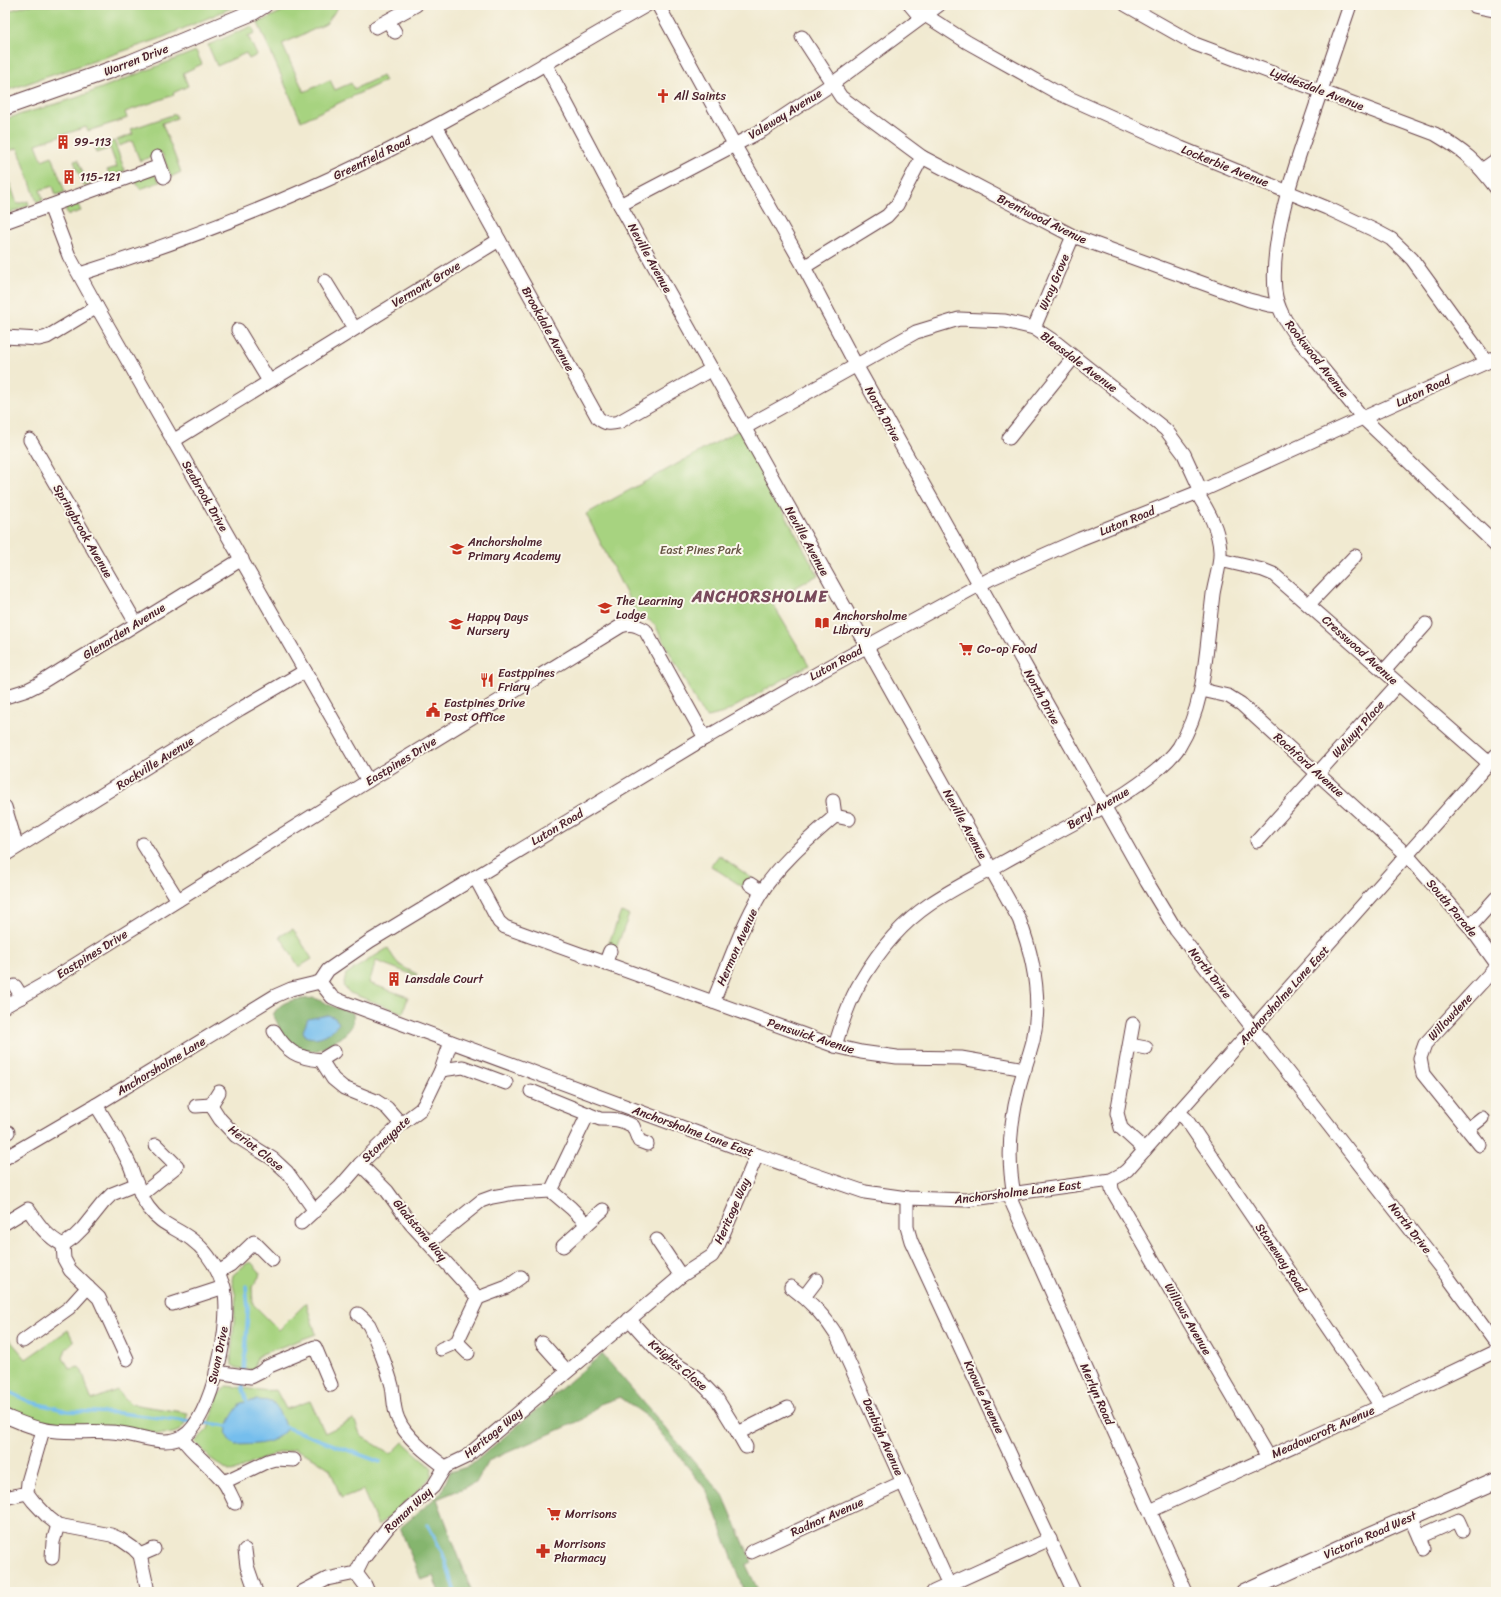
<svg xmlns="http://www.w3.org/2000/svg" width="1501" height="1597" font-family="Sriracha,sans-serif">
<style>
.green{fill:#a7d380;stroke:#787956}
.forest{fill:#85b56e;stroke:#686a4c}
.water{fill:#74beed;stroke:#5f6e8c}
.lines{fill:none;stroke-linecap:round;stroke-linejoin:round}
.stream{stroke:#74beed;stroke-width:3.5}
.minor-casing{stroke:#633d44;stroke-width:15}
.major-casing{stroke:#633d44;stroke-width:18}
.minor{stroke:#fff;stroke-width:13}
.major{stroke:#fff;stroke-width:16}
.labels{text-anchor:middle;stroke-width:4;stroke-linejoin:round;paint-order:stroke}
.street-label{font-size:12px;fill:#4a1f2b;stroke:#fbf7ec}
.poi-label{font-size:12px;fill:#4a1f2b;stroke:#fbf7ec;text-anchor:start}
.park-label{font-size:12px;fill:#654;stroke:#fbf7ec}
.district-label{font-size:16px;font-weight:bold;letter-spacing:1px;fill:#794b5c;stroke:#fbf7ec}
</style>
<rect width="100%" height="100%" fill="#fbf7ec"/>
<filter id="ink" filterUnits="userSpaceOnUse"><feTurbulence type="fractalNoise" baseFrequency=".025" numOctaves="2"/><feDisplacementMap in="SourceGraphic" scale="8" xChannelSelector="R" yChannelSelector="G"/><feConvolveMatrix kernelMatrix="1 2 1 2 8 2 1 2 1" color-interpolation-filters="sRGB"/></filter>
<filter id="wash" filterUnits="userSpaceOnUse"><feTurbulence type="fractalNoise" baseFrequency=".012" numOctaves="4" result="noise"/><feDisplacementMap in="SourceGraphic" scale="16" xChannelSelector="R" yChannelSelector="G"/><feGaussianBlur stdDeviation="0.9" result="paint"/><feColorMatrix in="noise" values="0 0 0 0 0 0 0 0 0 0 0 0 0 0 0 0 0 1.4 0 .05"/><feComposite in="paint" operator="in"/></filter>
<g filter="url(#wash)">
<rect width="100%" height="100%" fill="#f1ead1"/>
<g class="green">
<polygon points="28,5 238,5 159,39 5,91 5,12"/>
<polygon points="295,5 338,5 338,7 326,24 282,44 304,92 330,80 335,90 351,83 354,89 382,76 385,81 301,121 258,23"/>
<polygon points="252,26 255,33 248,36 257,55 249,59 246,53 217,66 208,45"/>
<polygon points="196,51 202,64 183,73 188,86 173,93 174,95 125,112 127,118 125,119 88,131 86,127 36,144 42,160 52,156 65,192 56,195 53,186 40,190 43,200 37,202 18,148 5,152 5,119 76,98"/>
<polygon points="175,114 177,118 162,123 181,172 171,177 162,153 140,161 132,141 119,146 117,140 133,134 131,129"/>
<polygon points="114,141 125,171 110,176 107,170 117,167 110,148 96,153 94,148"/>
<polygon points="78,160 85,178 94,175 97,182 84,186 74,161"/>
<polygon points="5,169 17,204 28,201 29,205 5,215"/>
<polygon points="150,169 160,182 140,189 132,176"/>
<polygon points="74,197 81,211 68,215 62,201"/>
<polygon points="739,430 818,575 771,601 809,665 724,713 708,717 702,713 655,625 649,620 637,615 586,514"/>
<polygon points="719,855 753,879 746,889 711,866"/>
<polygon points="621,912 629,915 615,951 607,948"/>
<polygon points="293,929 312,959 299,967 280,936"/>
<path d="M388,948C397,965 400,966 417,974L416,976L376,961L369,983L408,997L403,1013L350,993L343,986L346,974Z"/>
<polygon points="251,1262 260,1272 259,1277 252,1287 253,1304 279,1330 306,1303 316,1334 262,1354 257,1357 254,1370 237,1368 232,1365 231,1358 236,1297 232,1281 233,1275 246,1264"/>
<path d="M68,1330L74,1342L66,1349L63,1358L70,1369L79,1367C86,1375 86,1390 92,1400L117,1390L131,1404L188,1413C186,1419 185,1428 178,1431C166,1438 145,1431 133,1429C106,1423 78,1428 50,1424C33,1421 20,1414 5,1406V1346L8,1338L26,1359Z"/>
<path d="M226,1386C242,1387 261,1392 276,1390L286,1409L310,1401L325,1433L354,1419L361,1436L391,1454L403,1442L432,1468L431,1476L427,1481L411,1497L378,1526L363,1490L341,1498L330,1469L314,1458L295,1449L274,1454L232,1472L229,1471L210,1458L195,1442L208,1429L218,1396Z"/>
</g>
<g class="forest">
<path d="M314,998C321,1000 326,1004 332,1006C338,1009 346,1010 353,1013C354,1018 353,1026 349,1030C345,1036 321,1050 315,1051C307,1051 300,1048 294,1045C279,1037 281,1027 273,1015C282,998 297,1000 314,998Z"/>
<polygon points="602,1354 723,1495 752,1562 746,1565 759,1592 745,1592 707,1491 648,1417 620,1397 600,1404 584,1419 488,1461 476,1483 437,1499 472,1592 439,1592 433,1576 421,1580 400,1528 441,1493 450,1472 470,1466"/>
</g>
<g class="water">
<path d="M328,1015L335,1018L339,1023C331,1034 318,1041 305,1036L303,1031L308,1019Z"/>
<path d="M257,1400L272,1401C279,1411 283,1419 286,1430C270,1446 256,1444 235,1445C233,1443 230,1441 228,1438C222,1428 235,1411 241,1403Z"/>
</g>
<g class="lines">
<g class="stream">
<polyline points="244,1373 248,1309 246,1286"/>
<polyline points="243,1379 243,1389 247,1402"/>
<polyline points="5,1390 30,1402 68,1411 120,1413 194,1422"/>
<polyline points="200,1422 228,1426"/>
<polyline points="285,1427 380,1462"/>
<polyline points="428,1525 443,1554 455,1592"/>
</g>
</g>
</g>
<g filter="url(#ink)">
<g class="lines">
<defs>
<g id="minor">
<polyline points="658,5 734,144 804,267 856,365 1147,882 1176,930 1447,1276 1496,1343"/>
<polyline points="910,5 921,18"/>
<path d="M1126,5L1195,44L1435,134C1464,151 1476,161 1496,188"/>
<path d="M1350,5C1337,44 1323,84 1310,123C1293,172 1270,239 1275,291C1277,308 1286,322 1295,335L1363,418L1496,545"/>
<polyline points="925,15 967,42 1058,93 1181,148 1327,208 1376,231 1391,239 1412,259 1487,362"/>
<polyline points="388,21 395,32"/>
<polyline points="376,27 416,5"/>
<polyline points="802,37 841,97 922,157 1073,236 1249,300 1269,305 1278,306"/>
<path d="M545,63L620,205L1019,919C1034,958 1042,1000 1033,1041C1029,1057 1023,1072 1019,1088C1010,1123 1007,1159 1014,1194"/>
<path d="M436,126L598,418C605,424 610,424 619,422L712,369"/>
<polyline points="157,157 164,177"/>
<polyline points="1482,170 1496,160"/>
<polyline points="620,205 763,130 832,84 939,5"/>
<polyline points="50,206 69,256 97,307 368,781"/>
<polyline points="5,222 160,166"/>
<polyline points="804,267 887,216 897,205 922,157"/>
<path d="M80,274C177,243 273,207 365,162C462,115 554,58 647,5"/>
<polyline points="325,281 354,328"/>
<polyline points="1034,328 1073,236"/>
<polyline points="238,330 269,381"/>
<polyline points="5,337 39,339 47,337 97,307"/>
<polyline points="744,428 916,332 959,319 1005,321 1034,328 1058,344 1166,430 1184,454 1201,491"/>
<polyline points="1009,438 1074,357"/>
<polyline points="30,440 136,623"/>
<polyline points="173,441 499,240"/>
<polyline points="1220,560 1263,570 1273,574 1489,763"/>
<polyline points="1309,604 1355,556"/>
<polyline points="1384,671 1426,624"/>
<polyline points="1202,690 1228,696 1241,704 1407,855 1470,927 1496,963"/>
<polyline points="5,697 27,690 37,685 242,559"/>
<polyline points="5,807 17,847"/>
<polyline points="835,816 849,819"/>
<polyline points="1257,841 1398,684"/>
<polyline points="143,844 178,900"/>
<polyline points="5,855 240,709 305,671"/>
<polyline points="475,877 499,922 505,927 835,1046 861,1052 897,1057 961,1058 1025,1069"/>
<polyline points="750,884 762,892"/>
<polyline points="1470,927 1496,898"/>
<polyline points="605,964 610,951"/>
<polyline points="320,982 332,997 341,1001 757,1155 865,1192 907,1198 966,1200 1111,1180 1122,1174 1127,1170 1496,755"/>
<polyline points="320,982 328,970 370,941 705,738 820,672 990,579 1080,539 1201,491 1496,358"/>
<polyline points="15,986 22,997"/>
<path d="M713,1002C728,966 741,927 761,893C780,863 809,839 835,816L833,801"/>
<path d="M5,1006L46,983L368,781L621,626C631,623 636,625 645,630L705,738"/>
<polyline points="1133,1024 1117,1113 1121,1128 1145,1150"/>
<path d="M274,1031C287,1052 297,1058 321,1060L333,1079L344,1088L376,1101L387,1108L401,1124"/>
<polyline points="1130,1045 1146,1048"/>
<path d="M835,1046C842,1023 849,1001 861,981C878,952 902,923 930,904C952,889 977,877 1000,864C1030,847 1061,830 1091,814C1116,800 1163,771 1179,747C1203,708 1205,665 1210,620C1211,611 1212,603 1213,594C1215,580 1221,565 1220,551C1219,529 1208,511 1197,493"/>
<polyline points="321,1060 334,1052"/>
<polyline points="441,1070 463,1067 506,1083"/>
<path d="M531,1091L600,1119C614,1119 620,1119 633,1126L639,1141L647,1144"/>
<polyline points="211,1105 219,1092"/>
<polyline points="196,1106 211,1105 220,1119 236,1136 273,1159 287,1172 315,1211"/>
<polyline points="1178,1112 1186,1119 1381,1406"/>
<polyline points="1468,1129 1482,1118"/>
<polyline points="5,1133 8,1132"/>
<polyline points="1480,1145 1423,1074 1420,1058 1425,1044 1496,967"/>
<polyline points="5,1158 96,1105 275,996 291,989 320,982"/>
<polyline points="360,1164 387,1191 411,1224 478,1298"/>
<polyline points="1111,1180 1112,1190 1268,1457"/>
<polyline points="551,1191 588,1114"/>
<polyline points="141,1195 177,1166 156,1145"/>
<polyline points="1011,1195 1012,1203 1186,1592"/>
<polyline points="907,1198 907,1227 911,1241 1074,1592"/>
<path d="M5,1223L28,1209C39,1225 46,1236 63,1245"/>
<polyline points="301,1223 340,1187 360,1164 401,1124 421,1109 425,1103 441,1070 451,1042"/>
<polyline points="657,1240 681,1276"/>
<polyline points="429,1243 481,1201 492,1197 515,1193 551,1191 571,1208 587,1224"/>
<polyline points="63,1245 64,1259 70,1270 99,1298 127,1359"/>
<polyline points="63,1245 74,1237 83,1228 103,1203 112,1194 137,1184"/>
<polyline points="563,1246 603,1210"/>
<polyline points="218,1272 230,1265 254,1242 272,1260"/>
<path d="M791,1287C810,1301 825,1316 837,1336L949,1585"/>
<polyline points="804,1297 817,1280"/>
<polyline points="172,1304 224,1287"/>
<path d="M358,1314C362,1317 366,1321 369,1325C376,1339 388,1370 392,1386C394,1397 393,1408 398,1419C405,1437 429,1455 445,1467L466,1457L473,1451L681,1276L712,1256L718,1246L757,1155"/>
<polyline points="629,1319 656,1349 669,1360 695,1376 717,1399 738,1433 788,1408"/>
<polyline points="23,1341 69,1308 88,1287"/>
<polyline points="457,1342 468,1353"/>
<polyline points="542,1343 567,1371"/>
<polyline points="441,1349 457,1342 478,1298 507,1287 521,1277"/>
<polyline points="216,1372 251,1377 261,1372 267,1367 315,1347 331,1385"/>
<path d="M5,1416C17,1421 29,1427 42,1429C67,1435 94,1429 120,1433C139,1435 164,1447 182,1437C212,1422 234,1316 223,1285C217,1267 206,1250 191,1239C175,1227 161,1225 148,1207C138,1193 135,1177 129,1163C119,1142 108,1124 96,1105"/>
<polyline points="43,1430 28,1482 27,1493 33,1501 48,1517 58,1525 111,1535 120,1539 133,1548 140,1555 147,1587"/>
<polyline points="738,1433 746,1447"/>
<path d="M182,1438C193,1454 210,1465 223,1481C228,1487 231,1496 235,1503"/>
<polyline points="224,1482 268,1461 275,1459 294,1460"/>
<polyline points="5,1498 27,1493"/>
<polyline points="1150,1511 1381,1406 1496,1351"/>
<polyline points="1411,1517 1425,1549"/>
<polyline points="1420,1537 1458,1520 1463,1531"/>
<polyline points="245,1550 247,1566 256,1592"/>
<polyline points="751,1552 903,1482"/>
<polyline points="140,1555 154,1549"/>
<polyline points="52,1558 53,1542 58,1525"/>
<polyline points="356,1573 363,1559 389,1526 433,1487 445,1467"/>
<polyline points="356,1573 365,1585 368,1592"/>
<polyline points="302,1592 327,1579 356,1573"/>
<polyline points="933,1592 1050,1539"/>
</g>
<g id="major">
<polyline points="1476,5 1496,9"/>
<polyline points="5,107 130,63 253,12 264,5"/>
<polyline points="1244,1592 1345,1546 1496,1480"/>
</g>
</defs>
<use href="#minor" class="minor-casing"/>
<use href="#major" class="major-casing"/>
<use href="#minor" class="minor"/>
<use href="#major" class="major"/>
</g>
</g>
<defs>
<symbol id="church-bare" viewBox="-9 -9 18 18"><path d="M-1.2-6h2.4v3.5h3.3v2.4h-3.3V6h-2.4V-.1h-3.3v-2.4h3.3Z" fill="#c8321e" stroke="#fbf7ec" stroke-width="2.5" paint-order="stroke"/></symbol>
<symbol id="building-bare" viewBox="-9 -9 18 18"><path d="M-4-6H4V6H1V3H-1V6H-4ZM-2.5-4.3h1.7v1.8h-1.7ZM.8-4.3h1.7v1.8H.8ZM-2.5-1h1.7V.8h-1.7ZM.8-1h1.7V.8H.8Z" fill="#c8321e" stroke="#fbf7ec" stroke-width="2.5" paint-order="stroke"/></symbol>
<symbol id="school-bare" viewBox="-9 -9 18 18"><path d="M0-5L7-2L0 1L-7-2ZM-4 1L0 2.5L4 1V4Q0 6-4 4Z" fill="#c8321e" stroke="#fbf7ec" stroke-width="2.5" paint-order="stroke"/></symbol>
<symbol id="library-bare" viewBox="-9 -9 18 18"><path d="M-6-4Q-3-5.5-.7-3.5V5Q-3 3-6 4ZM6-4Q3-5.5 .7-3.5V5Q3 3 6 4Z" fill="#c8321e" stroke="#fbf7ec" stroke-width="2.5" paint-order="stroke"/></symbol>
<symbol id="supermarket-bare" viewBox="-9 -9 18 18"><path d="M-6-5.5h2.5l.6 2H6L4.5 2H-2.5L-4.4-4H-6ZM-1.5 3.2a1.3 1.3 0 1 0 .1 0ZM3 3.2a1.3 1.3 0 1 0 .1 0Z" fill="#c8321e" stroke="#fbf7ec" stroke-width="2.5" paint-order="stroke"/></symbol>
<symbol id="restaurant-bare" viewBox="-9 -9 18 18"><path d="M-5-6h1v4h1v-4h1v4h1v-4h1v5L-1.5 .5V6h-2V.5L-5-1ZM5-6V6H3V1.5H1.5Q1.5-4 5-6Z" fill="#c8321e" stroke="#fbf7ec" stroke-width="2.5" paint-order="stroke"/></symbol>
<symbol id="civic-bare" viewBox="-9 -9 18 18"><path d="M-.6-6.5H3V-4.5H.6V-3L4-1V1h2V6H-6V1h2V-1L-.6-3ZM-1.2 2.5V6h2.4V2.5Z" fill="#c8321e" stroke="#fbf7ec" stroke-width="2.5" paint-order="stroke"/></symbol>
<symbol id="pharmacy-bare" viewBox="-9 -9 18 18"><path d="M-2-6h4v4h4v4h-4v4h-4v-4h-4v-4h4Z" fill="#c8321e" stroke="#fbf7ec" stroke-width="2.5" paint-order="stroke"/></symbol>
</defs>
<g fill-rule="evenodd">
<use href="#church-bare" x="653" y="86" width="20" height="20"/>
<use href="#building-bare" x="53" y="132" width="20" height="20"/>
<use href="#building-bare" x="59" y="167" width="20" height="20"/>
<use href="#school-bare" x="447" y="539" width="20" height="20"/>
<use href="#school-bare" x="595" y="598" width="20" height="20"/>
<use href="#library-bare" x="812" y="613" width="20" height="20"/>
<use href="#school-bare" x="446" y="614" width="20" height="20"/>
<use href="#supermarket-bare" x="956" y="639" width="20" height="20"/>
<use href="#restaurant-bare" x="477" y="670" width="20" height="20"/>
<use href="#civic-bare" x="423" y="700" width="20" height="20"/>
<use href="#building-bare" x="384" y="969" width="20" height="20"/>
<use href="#supermarket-bare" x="544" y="1504" width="20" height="20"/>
<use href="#pharmacy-bare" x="533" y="1541" width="20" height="20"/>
</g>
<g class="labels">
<g class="street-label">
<text transform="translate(136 60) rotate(-21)" y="4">Warren Drive</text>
<text transform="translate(1317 89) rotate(21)" y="4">Lyddesdale Avenue</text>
<text transform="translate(785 114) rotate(-32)" y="4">Valeway Avenue</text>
<text transform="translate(372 158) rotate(-26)" y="4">Greenfield Road</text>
<text transform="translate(1225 166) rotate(22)" y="4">Lockerbie Avenue</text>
<text transform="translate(1042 219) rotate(26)" y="4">Brentwood Avenue</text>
<text transform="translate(650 258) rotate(61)" y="4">Neville Avenue</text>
<text transform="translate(1054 282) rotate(-67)" y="4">Wray Grove</text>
<text transform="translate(426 284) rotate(-31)" y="4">Vermont Grove</text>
<text transform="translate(548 329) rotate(61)" y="4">Brookdale Avenue</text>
<text transform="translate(1317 359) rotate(52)" y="4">Rookwood Avenue</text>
<text transform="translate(1079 362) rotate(37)" y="4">Bleasdale Avenue</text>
<text transform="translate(1423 391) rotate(-25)" y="4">Luton Road</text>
<text transform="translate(883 414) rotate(61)" y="4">North Drive</text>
<text transform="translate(205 496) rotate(60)" y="4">Seabrook Drive</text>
<text transform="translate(1127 521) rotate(-22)" y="4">Luton Road</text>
<text transform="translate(83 531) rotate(60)" y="4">Springbrook Avenue</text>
<text transform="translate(807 541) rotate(61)" y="4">Neville Avenue</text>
<text transform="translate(124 631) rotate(-32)" y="4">Glenarden Avenue</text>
<text transform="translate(1360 650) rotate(42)" y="4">Cresswood Avenue</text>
<text transform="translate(836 663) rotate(-29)" y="4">Luton Road</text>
<text transform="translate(1042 697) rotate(61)" y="4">North Drive</text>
<text transform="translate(1358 729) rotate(-48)" y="4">Welwyn Place</text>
<text transform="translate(401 761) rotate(-32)" y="4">Eastpines Drive</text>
<text transform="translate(155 763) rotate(-32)" y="4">Rockville Avenue</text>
<text transform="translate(1309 765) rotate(42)" y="4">Rochford Avenue</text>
<text transform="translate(1098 808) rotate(-31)" y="4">Beryl Avenue</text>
<text transform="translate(965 824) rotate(61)" y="4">Neville Avenue</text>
<text transform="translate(557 827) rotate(-31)" y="4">Luton Road</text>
<text transform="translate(1452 908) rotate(50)" y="4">South Parade</text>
<text transform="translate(737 947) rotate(-66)" y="4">Hermon Avenue</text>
<text transform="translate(92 954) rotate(-32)" y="4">Eastpines Drive</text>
<text transform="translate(1210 973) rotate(52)" y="4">North Drive</text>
<text transform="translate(1284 995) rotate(-48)" y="4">Anchorsholme Lane East</text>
<text transform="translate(1450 1017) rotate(-47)" y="4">Willowdene</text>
<text transform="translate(811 1036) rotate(18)" y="4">Penswick Avenue</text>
<text transform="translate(161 1066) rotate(-31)" y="4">Anchorsholme Lane</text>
<text transform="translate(693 1131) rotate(20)" y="4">Anchorsholme Lane East</text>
<text transform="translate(386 1139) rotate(-43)" y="4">Stoneygate</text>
<text transform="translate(256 1148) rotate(38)" y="4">Heriot Close</text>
<text transform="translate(1018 1192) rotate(-7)" y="4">Anchorsholme Lane East</text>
<text transform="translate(732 1211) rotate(-66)" y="4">Heritage Way</text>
<text transform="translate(1410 1228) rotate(52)" y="4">North Drive</text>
<text transform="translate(420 1230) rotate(50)" y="4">Gladstone Way</text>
<text transform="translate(1281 1258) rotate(56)" y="4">Stoneway Road</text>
<text transform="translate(1188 1319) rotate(60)" y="4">Willows Avenue</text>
<text transform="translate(218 1355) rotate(-78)" y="4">Swan Drive</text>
<text transform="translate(678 1365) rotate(40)" y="4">Knights Close</text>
<text transform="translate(1097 1394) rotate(66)" y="4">Merlyn Road</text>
<text transform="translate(984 1397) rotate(65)" y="4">Knowle Avenue</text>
<text transform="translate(1323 1432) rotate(-24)" y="4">Meadowcroft Avenue</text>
<text transform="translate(493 1433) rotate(-39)" y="4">Heritage Way</text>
<text transform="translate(883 1437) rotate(66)" y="4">Denbigh Avenue</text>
<text transform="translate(408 1510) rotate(-43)" y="4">Roman Way</text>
<text transform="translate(827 1517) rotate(-24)" y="4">Radnor Avenue</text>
<text transform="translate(1370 1535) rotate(-24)" y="4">Victoria Road West</text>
</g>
<g class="poi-label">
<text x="674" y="100">All Saints</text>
<text x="74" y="146">99-113</text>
<text x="80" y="181">115-121</text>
<text x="468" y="546">Anchorsholme<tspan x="468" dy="14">Primary Academy</tspan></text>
<text x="616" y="605">The Learning<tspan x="616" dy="14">Lodge</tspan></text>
<text x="833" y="620">Anchorsholme<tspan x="833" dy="14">Library</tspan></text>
<text x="467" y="621">Happy Days<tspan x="467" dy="14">Nursery</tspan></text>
<text x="977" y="653">Co-op Food</text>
<text x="498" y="677">Eastppines<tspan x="498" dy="14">Friary</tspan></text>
<text x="444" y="707">Eastpines Drive<tspan x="444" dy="14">Post Office</tspan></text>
<text x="405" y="983">Lansdale Court</text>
<text x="565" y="1518">Morrisons</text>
<text x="554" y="1548">Morrisons<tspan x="554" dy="14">Pharmacy</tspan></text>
</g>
<g class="park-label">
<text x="701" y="554">East Pines Park</text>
</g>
<g class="district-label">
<text x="760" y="602">ANCHORSHOLME</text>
</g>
</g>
<rect width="1501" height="1597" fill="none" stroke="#fbf7ec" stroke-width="20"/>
</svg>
